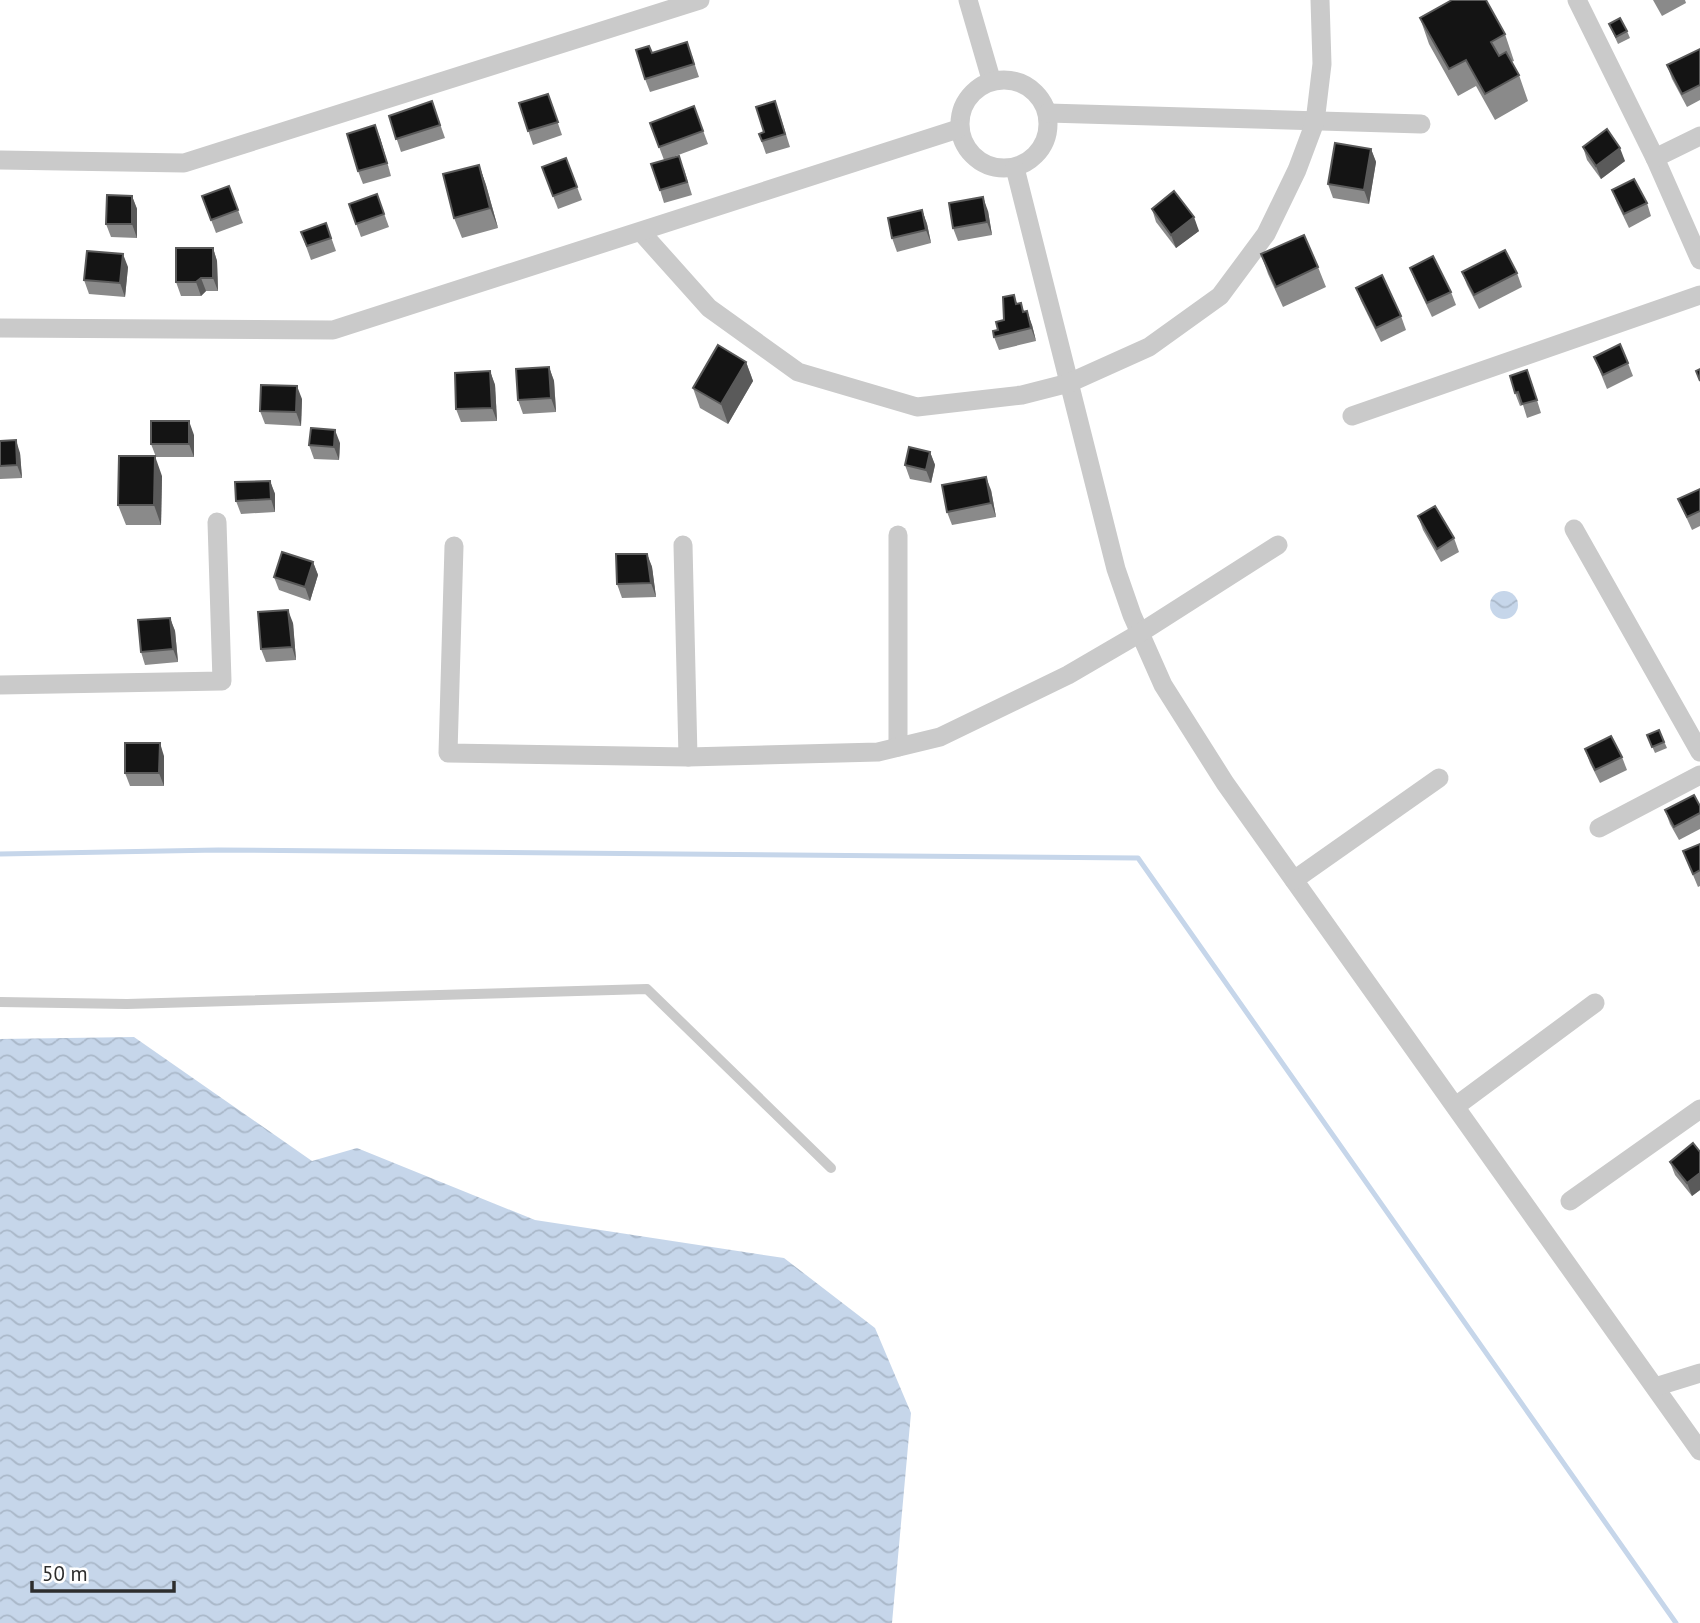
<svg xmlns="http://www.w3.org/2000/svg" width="1700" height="1623" font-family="'PT Sans',sans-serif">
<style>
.water{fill:url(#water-waves)}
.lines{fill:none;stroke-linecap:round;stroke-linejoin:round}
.stream{stroke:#c6d6ea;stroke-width:5}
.service{stroke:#cacaca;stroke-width:10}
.minor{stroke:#cacaca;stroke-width:19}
.wall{fill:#8a8a8a}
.shaded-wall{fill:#5a5a5a}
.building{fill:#141414;stroke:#5a5a5a;stroke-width:2}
</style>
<defs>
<pattern id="water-waves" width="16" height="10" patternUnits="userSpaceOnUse" patternTransform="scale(1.75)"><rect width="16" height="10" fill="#c6d6ea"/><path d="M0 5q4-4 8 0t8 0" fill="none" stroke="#aab8c9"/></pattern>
</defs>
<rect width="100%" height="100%" fill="#fff"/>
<g class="water">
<circle cx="1504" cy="605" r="14"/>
<polygon points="134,1037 312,1161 357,1148 535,1220 784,1258 875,1328 911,1413 892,1623 0,1623 0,1039"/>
</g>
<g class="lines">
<polyline class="stream" points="0,854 218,850 1138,858 1676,1623"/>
<polyline class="service" points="0,1002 127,1004 647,989 831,1168"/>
<g class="minor">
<polyline points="968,0 991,79"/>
<polyline points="1577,0 1655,158 1700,260"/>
<circle cx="1004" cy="124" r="44"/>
<polyline points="1048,113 1421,124"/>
<polyline points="1655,158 1700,136"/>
<polyline points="0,160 184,163 700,0"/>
<polyline points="1015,168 1116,569 1132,615 1163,685 1225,783 1700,1451"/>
<polyline points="641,232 709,308 798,372 917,407 1022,395 1069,383 1149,347 1220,296 1266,234 1297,170 1315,122 1322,64 1320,0"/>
<polyline points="0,328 333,330 958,129"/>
<polyline points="1352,416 1700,295"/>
<polyline points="1574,529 1700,752"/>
<polyline points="898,535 898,747"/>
<polyline points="683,545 688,757"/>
<polyline points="454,546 448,753 688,757 878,752 940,737 1068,675 1140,633 1278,545"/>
<polyline points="0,685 222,681 217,522"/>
<polyline points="1599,828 1700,775"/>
<polyline points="1294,880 1439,778"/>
<polyline points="1456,1106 1595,1003"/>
<polyline points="1570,1201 1700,1109"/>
<polyline points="1655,1387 1700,1373"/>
</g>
</g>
<g class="wall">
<polygon points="1653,0 1685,0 1686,3 1662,16"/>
<polygon points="1420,18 1505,34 1514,61 1511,62 1519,75 1528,101 1495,120 1476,86 1458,96 1429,44"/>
<polygon points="1609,24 1627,31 1630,38 1618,44"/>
<polygon points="1700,49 1700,100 1687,107 1672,79 1667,65"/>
<polygon points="692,56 699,77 650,92 645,79"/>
<polygon points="548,94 562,135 533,145 519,103"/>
<polygon points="432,101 445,138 401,152 389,116"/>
<polygon points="694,106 708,144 673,157 684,169 692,195 664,203 660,190 664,160 650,123"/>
<polygon points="780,115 790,147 766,154 759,134 764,132"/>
<polygon points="380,138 391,176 363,184 358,171"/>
<polygon points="1583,147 1625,161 1601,179 1587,160"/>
<polygon points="1371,149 1376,162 1369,204 1333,198 1328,184"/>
<polygon points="566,158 582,200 558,209 542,167"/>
<polygon points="479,165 486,185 498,228 462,238 454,218"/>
<polygon points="1612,190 1647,203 1651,216 1629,228 1617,203"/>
<polygon points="377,194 389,227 361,237 349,204"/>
<polygon points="132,196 137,209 137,238 111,237 106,224"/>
<polygon points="202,196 238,210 243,223 216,233"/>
<polygon points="1152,209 1199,231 1176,248 1156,222"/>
<polygon points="922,210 927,224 931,243 897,252 892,238"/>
<polygon points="988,211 992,235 958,241 953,228"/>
<polygon points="326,223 336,251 311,260 301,232"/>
<polygon points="213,248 217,261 218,291 206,291 201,296 181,296 176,282"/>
<polygon points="1261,254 1318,267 1326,287 1283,307 1268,274"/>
<polygon points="128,267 125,297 89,294 84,280"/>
<polygon points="1410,268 1451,292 1456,305 1432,317 1415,281"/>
<polygon points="1462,272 1517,273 1522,287 1479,309 1467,285"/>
<polygon points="1356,288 1401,316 1406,330 1381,342 1361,301"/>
<polygon points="1014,295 1017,304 1021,303 1024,312 1032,325 1036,341 999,350 994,337 1004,320"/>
<polygon points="1594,357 1628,363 1633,376 1607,389"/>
<polygon points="746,362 753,381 728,424 700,408 693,388"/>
<polygon points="549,367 554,381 556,412 523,414 518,400"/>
<polygon points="490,371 495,385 497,421 461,422 456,409"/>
<polygon points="1532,384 1541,413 1527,418 1523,405 1520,406 1515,393"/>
<polygon points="302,399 301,426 265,424 260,411"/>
<polygon points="194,435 194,457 156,457 151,444"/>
<polygon points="0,441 20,453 22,478 0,479"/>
<polygon points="340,443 339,460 314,459 309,445"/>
<polygon points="930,452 935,465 931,483 910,479 905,465"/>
<polygon points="162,476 161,525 126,525 118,505"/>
<polygon points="270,481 275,494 275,512 241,514 236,501"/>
<polygon points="1700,489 1700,526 1692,530 1678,499"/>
<polygon points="991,490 996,517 952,525 947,512"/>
<polygon points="1418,516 1454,538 1459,552 1441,562 1423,530"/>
<polygon points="647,554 652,567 656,597 622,598 617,584"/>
<polygon points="313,562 318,575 310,601 279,590 274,577"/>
<polygon points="170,618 175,631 178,662 145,665 141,652"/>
<polygon points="293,623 296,660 266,662 261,649"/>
<polygon points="1659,730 1667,748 1655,753 1647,735"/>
<polygon points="1585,749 1622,757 1627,770 1600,783 1590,763"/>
<polygon points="164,756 164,786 130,786 125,773"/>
<polygon points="1700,806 1700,829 1679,840 1670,824 1665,810"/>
<polygon points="1700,844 1700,886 1698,887 1683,851"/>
<polygon points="1700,1152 1700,1190 1692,1196 1675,1175 1670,1162"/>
</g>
<g class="shaded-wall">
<polygon points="375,125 380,138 391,176 387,163"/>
<polygon points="1620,148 1625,161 1601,179 1596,166"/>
<polygon points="1371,149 1376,162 1369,204 1364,190"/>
<polygon points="479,165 486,185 498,228 490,208"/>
<polygon points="132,196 137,209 137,238 132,224"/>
<polygon points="983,197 988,211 992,235 987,222"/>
<polygon points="922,210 927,224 931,243 926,230"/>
<polygon points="1194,217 1199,231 1176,248 1171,235"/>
<polygon points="213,248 217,261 218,291 213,278"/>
<polygon points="123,254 128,267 125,297 120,283"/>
<polygon points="201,278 206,291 201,296 196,282"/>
<polygon points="1027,311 1032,325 1036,341 1031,328"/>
<polygon points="746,362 753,381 728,424 721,404"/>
<polygon points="549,367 554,381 556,412 551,398"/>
<polygon points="490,371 495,385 497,421 492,408"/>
<polygon points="297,386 302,399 301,426 296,412"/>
<polygon points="189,421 194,435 194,457 189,444"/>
<polygon points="335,430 340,443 339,460 334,447"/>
<polygon points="16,440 20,453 22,478 17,465"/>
<polygon points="930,452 935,465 931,483 926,470"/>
<polygon points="155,456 162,476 161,525 154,505"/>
<polygon points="986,477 991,490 996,517 991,503"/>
<polygon points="270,481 275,494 275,512 271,499"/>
<polygon points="647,554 652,567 656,597 651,583"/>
<polygon points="313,562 318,575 310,601 305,587"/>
<polygon points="288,610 293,623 296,660 292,647"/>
<polygon points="170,618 175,631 178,662 173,649"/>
<polygon points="160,743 164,756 164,786 159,773"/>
<polygon points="1700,1173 1700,1190 1692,1196 1687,1183"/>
</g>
<g class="building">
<polygon points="1452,0 1486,0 1505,34 1491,42 1499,56 1506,52 1519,75 1485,94 1466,60 1449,69 1420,18"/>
<polygon points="1620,18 1627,31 1616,37 1609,24"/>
<polygon points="687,42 694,64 645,79 636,50 649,46 652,53"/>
<polygon points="1700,49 1700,85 1682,94 1667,65"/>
<polygon points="548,94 558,122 528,131 519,103"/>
<polygon points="432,101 440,125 396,139 389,116"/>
<polygon points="775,101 785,134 762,141 759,134 764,132 756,107"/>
<polygon points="694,106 703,131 659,147 650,123"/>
<polygon points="375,125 387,163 358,171 347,134"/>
<polygon points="1607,129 1620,148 1596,166 1583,147"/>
<polygon points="1335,143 1371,149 1364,190 1328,184"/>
<polygon points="679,156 687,182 660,190 651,164"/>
<polygon points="566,158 577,187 553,196 542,167"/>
<polygon points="479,165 490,208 454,218 443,174"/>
<polygon points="1634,179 1647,203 1624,214 1612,190"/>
<polygon points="229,186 238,210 211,220 202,196"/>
<polygon points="1174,191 1194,217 1171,235 1152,209"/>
<polygon points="377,194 384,214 356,224 349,204"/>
<polygon points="107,195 132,196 132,224 106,224"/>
<polygon points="983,197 987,222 953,228 949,203"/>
<polygon points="922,210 926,230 892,238 888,218"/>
<polygon points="326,223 331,238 307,246 301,232"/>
<polygon points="1304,235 1318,267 1276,287 1261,254"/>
<polygon points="176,248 213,248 213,278 201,278 196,282 176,282"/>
<polygon points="1505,250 1517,273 1474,295 1462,272"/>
<polygon points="87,251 123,254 120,283 84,280"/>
<polygon points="1433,256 1451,292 1427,303 1410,268"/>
<polygon points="1382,275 1401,316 1376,328 1356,288"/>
<polygon points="1014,295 1016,304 1021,303 1023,312 1027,311 1031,328 994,337 993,331 998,330 996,322 1004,320 1003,297"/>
<polygon points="1620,344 1628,363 1603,375 1594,357"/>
<polygon points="718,345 746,362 721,404 693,388"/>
<polygon points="549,367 551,398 518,400 516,369"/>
<polygon points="1700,369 1700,381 1696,371"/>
<polygon points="1527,370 1537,400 1522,404 1518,392 1515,393 1510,376"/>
<polygon points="490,371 492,408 456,409 455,373"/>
<polygon points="261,385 297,386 296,412 260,411"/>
<rect x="151" y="421" width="38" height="23"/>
<polygon points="311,428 335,430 334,447 309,445"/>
<polygon points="16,440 17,465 0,466 0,441"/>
<polygon points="909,447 930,452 926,470 905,465"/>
<polygon points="119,456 155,456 154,505 118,505"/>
<polygon points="986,477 991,503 947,512 942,485"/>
<polygon points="270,481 271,499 236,501 235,482"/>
<polygon points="1700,489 1700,511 1687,517 1678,499"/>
<polygon points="1435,506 1454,538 1437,549 1418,516"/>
<polygon points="282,552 313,562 305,587 274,577"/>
<polygon points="616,554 647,554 651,583 617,584"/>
<polygon points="288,610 292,647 261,649 258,612"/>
<polygon points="170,618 173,649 141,652 138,620"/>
<polygon points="1659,730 1664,742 1652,747 1647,735"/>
<polygon points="1611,736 1622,757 1595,770 1585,749"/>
<polygon points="125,743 160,743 159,773 125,773"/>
<polygon points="1694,795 1700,806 1700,813 1674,827 1665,810"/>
<polygon points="1700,844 1700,870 1693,874 1683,851"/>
<polygon points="1693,1143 1700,1152 1700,1173 1687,1183 1670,1162"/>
</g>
<path d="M32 1581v10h142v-10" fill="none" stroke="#2d2d2d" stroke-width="3.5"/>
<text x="42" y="1581" font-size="21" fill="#2d2d2d" stroke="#ffffff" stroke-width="5" paint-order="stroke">50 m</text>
</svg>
